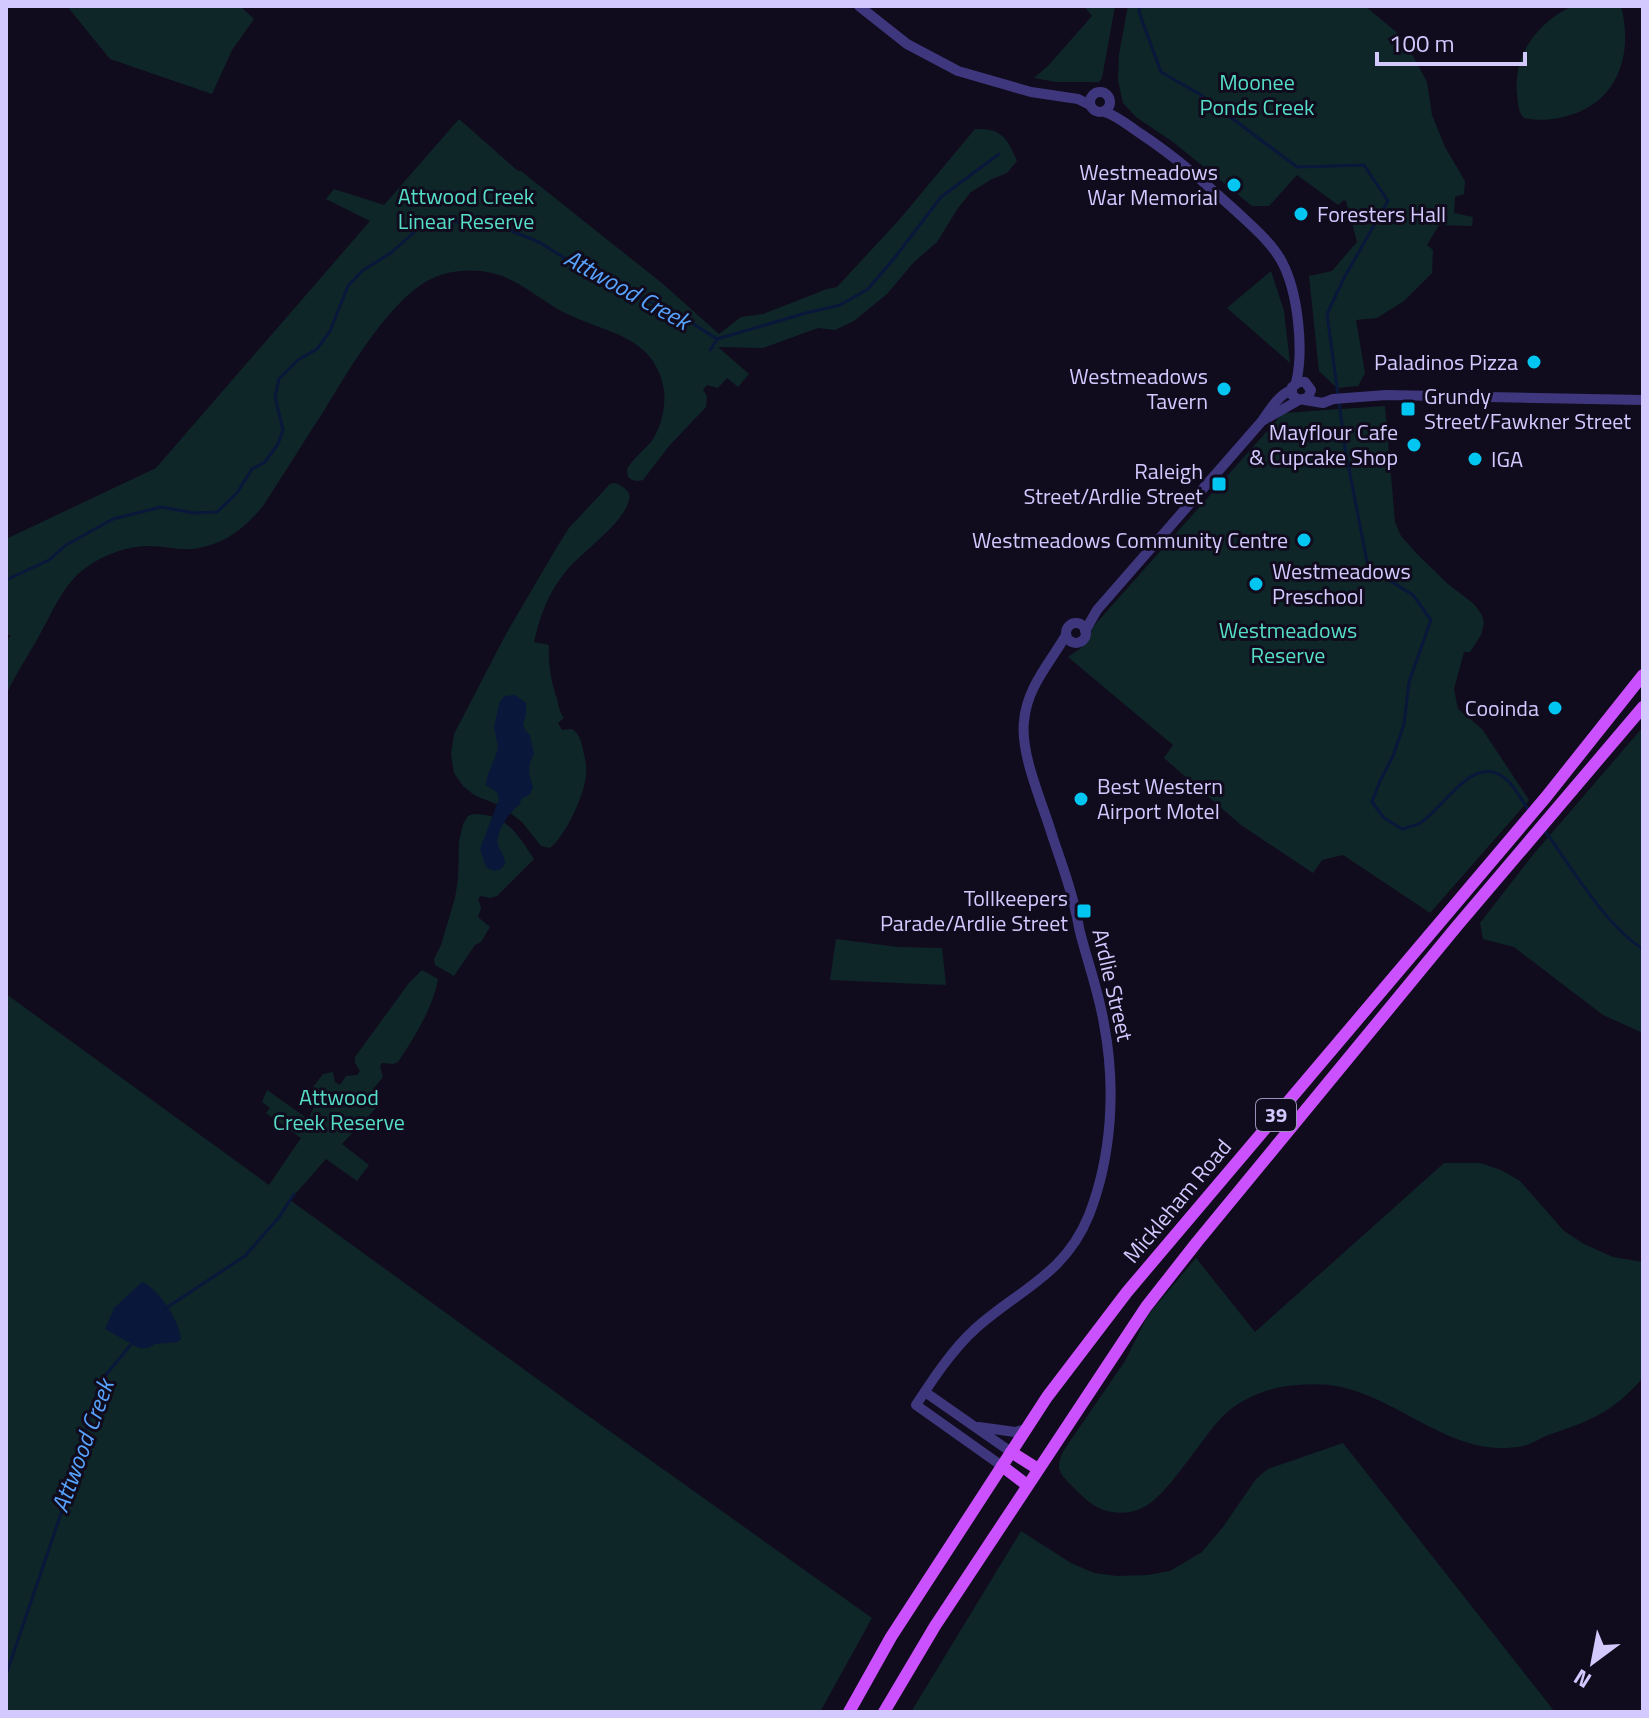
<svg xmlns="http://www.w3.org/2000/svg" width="1649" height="1718" font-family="'Titillium Web',sans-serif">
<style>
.green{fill:#0f2628}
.water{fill:#09173a}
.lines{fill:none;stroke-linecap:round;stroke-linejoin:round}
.stream{stroke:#09173a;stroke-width:3}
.tertiary{stroke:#3f377d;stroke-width:10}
.primary{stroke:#cb51fe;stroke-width:12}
.poi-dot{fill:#02c6f2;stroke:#100c1e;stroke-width:3}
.labels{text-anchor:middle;stroke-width:6;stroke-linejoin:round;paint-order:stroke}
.shield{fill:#100c1e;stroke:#9990bc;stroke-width:2}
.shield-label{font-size:20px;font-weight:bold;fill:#d4c9ff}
.park-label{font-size:22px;fill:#56ddc7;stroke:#100c1e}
.poi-label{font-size:22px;fill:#d4c9ff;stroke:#100c1e;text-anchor:end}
.street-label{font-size:22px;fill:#d4c9ff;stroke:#100c1e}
.water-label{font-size:24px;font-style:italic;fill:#58a3fe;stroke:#100c1e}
</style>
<rect width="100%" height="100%" fill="#100c1e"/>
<g class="green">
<polygon points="67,6 240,6 254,19 232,50 212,94 110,59"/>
<polygon points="1084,6 1115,6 1102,78 1099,82 1056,82 1034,78 1048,66 1092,16"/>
<polygon points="1128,6 1365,6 1400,35 1414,58 1427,82 1432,115 1445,147 1465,181 1464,194 1455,197 1454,213 1473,217 1472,226 1439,225 1427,245 1433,250 1432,273 1404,301 1377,318 1356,320 1365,373 1358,386 1337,388 1319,371 1309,276 1332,271 1357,242 1346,201 1344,200 1338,205 1297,175 1269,206 1252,206 1173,142 1136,117 1123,103 1118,80 1119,54"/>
<path d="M1572,6H1621C1632,48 1622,94 1579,112C1561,119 1542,122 1524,118C1518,112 1518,103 1517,94C1513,55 1537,23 1572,6Z"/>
<path d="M459,119L518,171H521L663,284L719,334L741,317L763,314L827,289L837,287L899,220L975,129C1001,128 1007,137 1017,161L1007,173L992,179L971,192L958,208L937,242L914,262L887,294L854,321L835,330L818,328L763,348L718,347L749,374L738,387L727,378L718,388L707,385L703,390L707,396L706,407L669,446L643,480C637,482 633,481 628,477L627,469C633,459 643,451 651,442C661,428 666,407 664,390C655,335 605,333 565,313C547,304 531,290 513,281C489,268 456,267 431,279C390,299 349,370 325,409C304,441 284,474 263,506C243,530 224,545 192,549C178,550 164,546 150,546C127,546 105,554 87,567C64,582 52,613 39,636C28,656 15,675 6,695V642L11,635H6V539L156,468L370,221L326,199L334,189L384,205Z"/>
<polygon points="1271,271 1284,311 1290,363 1227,308"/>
<path d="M1385,406L1395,522L1401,536L1418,555L1448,584L1474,604L1482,615L1484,623L1481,635L1470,652H1464L1454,689L1458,709L1482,729L1529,800L1430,913L1343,855L1322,860L1313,873L1241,825L1164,758L1173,745L1068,657C1081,648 1090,644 1092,628L1283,413Z"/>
<path d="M615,483C622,486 632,491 629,500C624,523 583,551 567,570C549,591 540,615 534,642L549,645C548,664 551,681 557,699C559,707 559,711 564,718L558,723L562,730L572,729C580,734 581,741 583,750C585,759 587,766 586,775C584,796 566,835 550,848L541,846L522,822L501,806L474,795L463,786L454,773L451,754L454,734L506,634L557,547L569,528L610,484Z"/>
<polygon points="1643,727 1643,1033 1603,1015 1514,947 1483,939 1480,923 1532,856"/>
<path d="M474,814C507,814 517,834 534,859L497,896L490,898L481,896L478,899L481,908L478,917L490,927L481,942L475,945L454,976L435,965L434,959L441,945L455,898L458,879L459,842L463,824L468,816Z"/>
<polygon points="836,939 898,947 942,948 946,985 830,980"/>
<path d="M422,970L438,979C433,1008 414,1038 398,1062L393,1064L382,1063L380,1066L383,1077L374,1088L371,1100L378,1106L342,1144L369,1165L357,1181L326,1159L290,1200L580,1410L872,1618L820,1712H6V994L269,1185L301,1138L266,1113L270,1108L262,1102L267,1090L308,1119L321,1093L313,1087L323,1074L333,1072L335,1082L340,1085L346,1076L357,1075L360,1071L355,1063V1057L409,983Z"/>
<path d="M1444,1163H1480L1501,1170L1520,1181L1564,1231L1584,1244L1613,1257L1643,1262V1378C1612,1412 1593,1420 1551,1434C1541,1437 1533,1444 1523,1446C1455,1460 1404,1401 1341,1387C1322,1383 1300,1384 1281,1387C1260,1391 1237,1402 1222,1417C1200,1440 1167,1497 1142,1508C1128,1515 1109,1514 1095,1506C1087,1501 1079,1493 1072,1486C1058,1472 1055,1468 1064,1450L1125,1361L1148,1315L1196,1258L1255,1332Z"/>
<polygon points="1343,1443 1555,1712 911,1712 1021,1531 1071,1563 1094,1573 1117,1576 1148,1575 1170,1571 1202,1552 1223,1527 1256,1479 1268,1469"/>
</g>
<g class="water">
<path d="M515,695L526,703V715L523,725L525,730L530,735L534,754L530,762L529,772L533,788L529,795L521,799L520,804C510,811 495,832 498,845C500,852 505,855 505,864L501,869L494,871L486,867L480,849L499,799C498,791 493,789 486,786L487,777L496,755L498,747L494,727L500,701L505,696Z"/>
<path d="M142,1282C159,1289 179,1320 181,1339L177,1342L155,1344L148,1348H139L105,1329L114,1308Z"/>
</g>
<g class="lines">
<g class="stream">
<polyline points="1140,6 1139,12 1161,72 1201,95 1297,167 1364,165 1388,201 1345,276 1327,314 1338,395"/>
<polyline points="710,350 717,340"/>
<path d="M1339,402L1345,448L1368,567L1413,595L1431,620L1409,682L1404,724L1393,756L1380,781L1372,802L1384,818L1402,829C1407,827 1415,826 1420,823C1444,809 1473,751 1506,779C1515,787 1521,799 1528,809"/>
<polyline points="6,580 49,560 66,545 113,519 161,507 194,513 217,512 237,493 252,469 265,462 278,444 283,430 275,397 279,379 298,360 317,349 330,331 348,286 362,271 392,252 420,227 438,219 509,230 539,242 585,271 684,318 717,339 806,313 840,305 868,289 896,256 941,197 999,154"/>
<path d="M1545,831C1572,868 1605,925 1643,949"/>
<polyline points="166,1308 245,1256 280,1216 294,1194"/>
<polyline points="6,1675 67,1496 100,1382 133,1342"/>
</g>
<g class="tertiary">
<polyline points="859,6 907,44 958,71 1031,92 1078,99 1090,105"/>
<circle cx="1100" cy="102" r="10"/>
<path d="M1105,112C1119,117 1129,126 1141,134C1176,157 1206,184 1237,212C1253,227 1272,243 1282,262C1298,292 1304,350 1296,383"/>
<polyline points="1305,400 1323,403 1333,399 1386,395 1643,400"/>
<polyline points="1264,420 1299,400 1308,398 1311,390 1305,382 1299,382 1292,387 1292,395 1299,400"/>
<circle cx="1076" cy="633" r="10"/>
<path d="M1085,631L1097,610L1262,421C1271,408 1278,396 1291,390"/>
<polyline points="925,1392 1011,1452"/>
<polyline points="979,1427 1015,1432 1026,1429"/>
<path d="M1002,1466L916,1405C933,1379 952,1350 975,1329C1018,1290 1065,1275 1089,1215C1112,1156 1116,1087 1104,1024C1099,994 1089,966 1081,936C1079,929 1078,921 1076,913C1071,888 1061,862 1053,838C1043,804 1020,755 1024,721C1027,687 1050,663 1066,635"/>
</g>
<g class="primary">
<polyline points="1011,1452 1038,1469"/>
<polyline points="1002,1466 1027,1485"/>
<polyline points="849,1712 891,1637 1047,1397 1127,1292 1546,797 1643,675"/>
<polyline points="884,1712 935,1626 1146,1307 1197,1242 1457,926 1643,707"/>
</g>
</g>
<g class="poi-dot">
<circle cx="1234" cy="185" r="8"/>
<circle cx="1301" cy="214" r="8"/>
<circle cx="1534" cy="362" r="8"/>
<circle cx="1224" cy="389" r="8"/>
<rect x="1400" y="401" width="16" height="16" rx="4"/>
<circle cx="1414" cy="445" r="8"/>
<circle cx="1475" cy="459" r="8"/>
<rect x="1211" y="476" width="16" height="16" rx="4"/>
<circle cx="1304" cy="540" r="8"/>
<circle cx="1256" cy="584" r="8"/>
<circle cx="1555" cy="708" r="8"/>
<circle cx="1081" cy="799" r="8"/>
<rect x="1076" y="903" width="16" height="16" rx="4"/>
</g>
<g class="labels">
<rect class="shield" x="1256" y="1099" width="40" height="32" rx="6"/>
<g class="shield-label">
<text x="1276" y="1122">39</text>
</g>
<g class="park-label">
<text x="1257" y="90">Moonee<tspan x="1257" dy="25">Ponds Creek</tspan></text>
<text x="466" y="204">Attwood Creek<tspan x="466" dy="25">Linear Reserve</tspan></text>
<text x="1288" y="638">Westmeadows<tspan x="1288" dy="25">Reserve</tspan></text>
<text x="339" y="1105">Attwood<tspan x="339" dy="25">Creek Reserve</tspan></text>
</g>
<g class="poi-label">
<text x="1218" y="180">Westmeadows<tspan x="1218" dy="25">War Memorial</tspan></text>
<text x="1317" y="222" text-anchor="start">Foresters Hall</text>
<text x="1518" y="370">Paladinos Pizza</text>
<text x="1208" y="384">Westmeadows<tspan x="1208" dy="25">Tavern</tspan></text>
<text x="1424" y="404" text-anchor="start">Grundy<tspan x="1424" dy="25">Street/Fawkner Street</tspan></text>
<text x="1398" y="440">Mayflour Cafe<tspan x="1398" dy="25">&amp; Cupcake Shop</tspan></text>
<text x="1491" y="467" text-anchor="start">IGA</text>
<text x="1203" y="479">Raleigh<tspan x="1203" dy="25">Street/Ardlie Street</tspan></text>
<text x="1288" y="548">Westmeadows Community Centre</text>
<text x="1272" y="579" text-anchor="start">Westmeadows<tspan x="1272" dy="25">Preschool</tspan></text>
<text x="1539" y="716">Cooinda</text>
<text x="1097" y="794" text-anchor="start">Best Western<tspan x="1097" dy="25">Airport Motel</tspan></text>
<text x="1068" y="906">Tollkeepers<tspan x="1068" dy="25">Parade/Ardlie Street</tspan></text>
</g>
<g class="street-label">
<text transform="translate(1113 985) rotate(77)" y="8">Ardlie Street</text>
<text transform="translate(1177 1201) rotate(-50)" y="8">Mickleham Road</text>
</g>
<g class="water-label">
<text transform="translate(627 290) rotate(29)" y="8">Attwood Creek</text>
<text transform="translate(83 1446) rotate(-70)" y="8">Attwood Creek</text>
</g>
</g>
<rect width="1649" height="1718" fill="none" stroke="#d4c9ff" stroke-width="16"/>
<g transform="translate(1593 1662) rotate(212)" stroke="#100c1e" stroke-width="6" paint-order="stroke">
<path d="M0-6L14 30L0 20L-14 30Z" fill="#d4c9ff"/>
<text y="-12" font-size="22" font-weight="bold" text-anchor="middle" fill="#d4c9ff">N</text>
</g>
<path d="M1377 52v12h148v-12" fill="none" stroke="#d4c9ff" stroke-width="4"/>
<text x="1389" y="52" font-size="24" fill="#d4c9ff" stroke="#100c1e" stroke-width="6" paint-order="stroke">100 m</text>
</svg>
